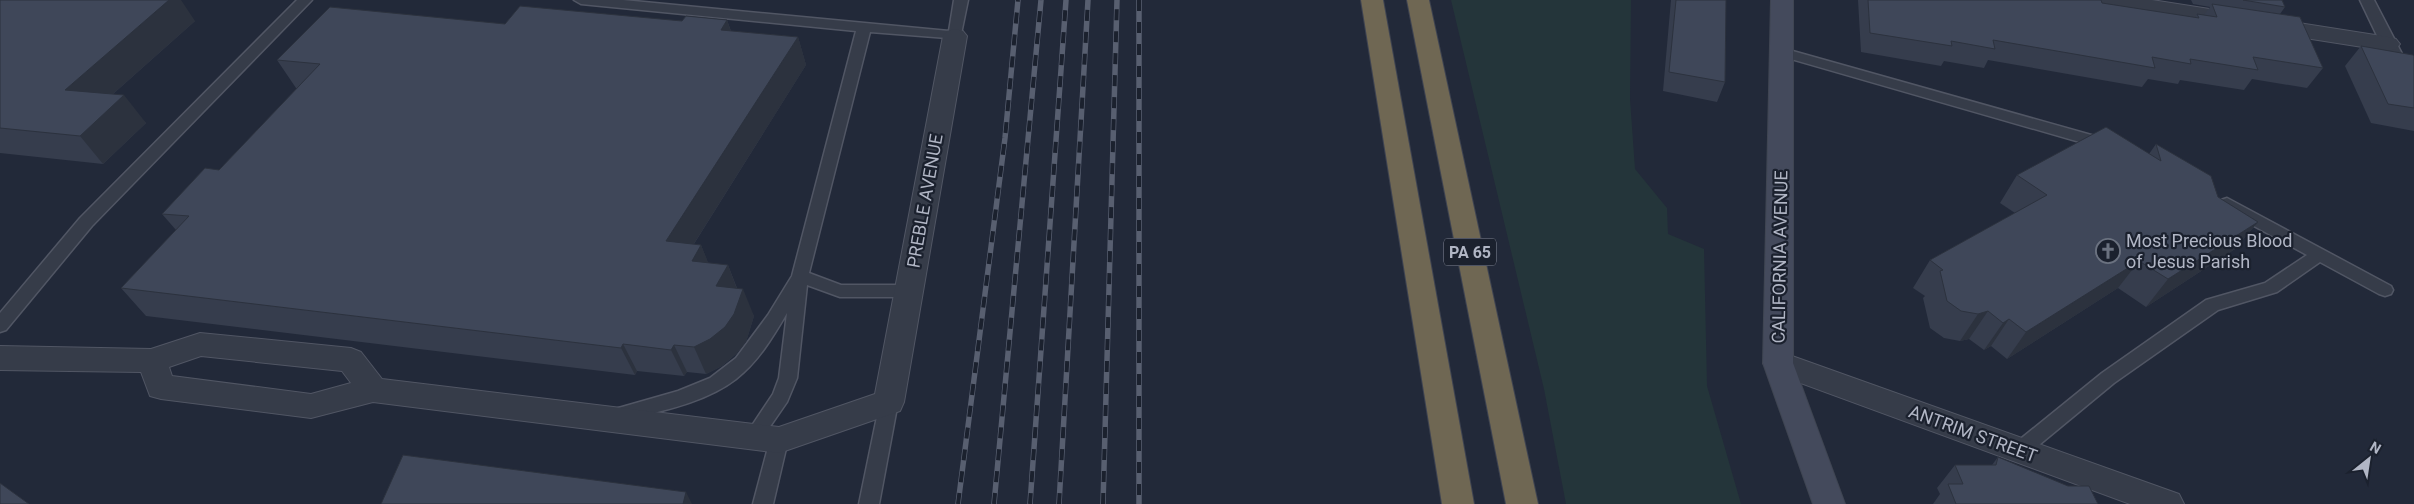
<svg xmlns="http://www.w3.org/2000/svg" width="2414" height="504" font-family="Roboto,sans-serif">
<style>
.green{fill:#24353a}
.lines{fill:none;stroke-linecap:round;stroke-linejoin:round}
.lane-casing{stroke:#515664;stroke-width:3}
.street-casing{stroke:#515664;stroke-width:2}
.secondary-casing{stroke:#3f4552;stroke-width:2}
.highway-casing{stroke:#3e4351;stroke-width:2}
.lane{fill:#363c49;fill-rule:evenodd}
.street{fill:#363c49;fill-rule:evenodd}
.secondary{fill:#444a5c;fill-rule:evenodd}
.highway{fill:#6f6753;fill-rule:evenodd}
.rail-casing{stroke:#585f70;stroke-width:5.5}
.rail{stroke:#1b212e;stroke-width:4;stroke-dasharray:11;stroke-linecap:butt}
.wall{fill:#363d4d}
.shaded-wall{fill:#2c323e}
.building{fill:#3f4759;stroke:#2c323e}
.labels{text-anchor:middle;stroke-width:4.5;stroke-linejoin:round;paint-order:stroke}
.shield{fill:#1b212e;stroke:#848998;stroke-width:1}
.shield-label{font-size:16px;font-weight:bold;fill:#b1b6c5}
.street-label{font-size:18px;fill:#b1b6c5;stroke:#1b212e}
.poi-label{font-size:18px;fill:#b1b6c5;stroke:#1b212e;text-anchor:start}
</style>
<rect width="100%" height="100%" fill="#222939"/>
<polygon class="green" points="1451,0 1631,0 1630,99 1635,169 1667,208 1668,234 1704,249 1707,386 1741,504 1566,504 1544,389"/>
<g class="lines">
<defs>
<g id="lane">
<polygon points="297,0 312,0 92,226 6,330 0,332 0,313 80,218"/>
<path d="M574,0H623L949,31L954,0H968L960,39L870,32L809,273L841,285H909L915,287L917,291L915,295L909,297H840L807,285L797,378L787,402L760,441L754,444L748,441L745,436L773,394L779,378L787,313C773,337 758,362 736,379C702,405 654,412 614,423L608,421L605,416L608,411L678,391L710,378L736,358L768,315L792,276L856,31L581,4Z"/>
<polygon points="2360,0 2374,0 2414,77 2414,94 2407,89 2381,44"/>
<polygon points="1782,48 2109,140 2111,144 2109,148 2104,149 1777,55 1775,52 1777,49"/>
<polygon points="2227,198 2391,286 2393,290 2391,294 2385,296 2379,294 2320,262 2277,292 2218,310 2114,383 2027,455 2020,458 2013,455 2011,450 2013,445 2102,373 2206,300 2265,283 2307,255 2221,208 2219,204 2221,200"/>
<polygon points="889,395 895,397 898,402 879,504 859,504 880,402 883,397"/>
<polygon points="779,432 786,435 788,440 773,504 753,504 770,440 772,435"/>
</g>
<g id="street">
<polygon points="2098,0 2152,0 2388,37 2396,39 2400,44 2396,49 2388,51 2109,7 2101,5"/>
<path d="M955,29L963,31L967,36L904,402L900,411L779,453L373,402L311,418L161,399L150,396L141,372L0,370V346L151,349L200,333L351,348L361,352L382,379L779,427L875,394L943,36L947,31ZM201,356L342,371L351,383L311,394L172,376L169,367Z"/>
<polygon points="1778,351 2179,494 2184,504 2130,504 1768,371 1763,363 1768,355"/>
</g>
<polygon id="secondary" points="1771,0 1793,0 1793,363 1845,504 1813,504 1763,363"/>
<g id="highway">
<polygon points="1361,0 1383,0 1474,504 1442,504"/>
<polygon points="1407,0 1429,0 1538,504 1506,504"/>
</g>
</defs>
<use href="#lane" class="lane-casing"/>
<use href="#street" class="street-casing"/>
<use href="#secondary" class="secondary-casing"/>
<use href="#highway" class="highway-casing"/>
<use href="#lane" class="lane"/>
<use href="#street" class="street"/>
<use href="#secondary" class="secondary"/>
<use href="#highway" class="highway"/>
<defs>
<g id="rail">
<polyline points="1139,0 1139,504"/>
<polyline points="958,504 1005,138 1018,0"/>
<polyline points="994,504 1041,0"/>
<polyline points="1030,504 1066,0"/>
<polyline points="1059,504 1088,0"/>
<polyline points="1103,504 1117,0"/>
</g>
</defs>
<use href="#rail" class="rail-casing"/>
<use href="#rail" class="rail"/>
</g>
<g class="wall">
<polygon points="0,0 195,21 113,94 146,123 103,164 0,153"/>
<polygon points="1671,0 1726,0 1725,82 1717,102 1663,91"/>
<polygon points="1858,0 2101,0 2102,3 2195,18 2197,14 2204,15 2210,7 2193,4 2191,0 2282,0 2285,7 2280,14 2323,68 2307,88 2252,79 2244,90 2180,80 2178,84 2148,79 2142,87 1988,60 1984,68 1944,61 1941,66 1861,52"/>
<polygon points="727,20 731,31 798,37 806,65 694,244 701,245 708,263 728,265 737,288 754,316 746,342 736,354 722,366 706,374 687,372 684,376 637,371 635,375 146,316 121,288 176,230 162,214 219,170 298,88 296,88 277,60 505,24"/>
<polygon points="2361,46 2414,56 2414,131 2371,123 2345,66"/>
<polygon points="2156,144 2218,197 2258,222 2235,249 2146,307 2118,288 2007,359 1991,346 1984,350 1969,339 1960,341 1944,338 1930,328 1923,298 1925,296 1913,288 1930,260 2015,213 2000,203 2017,175 2149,154"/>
<polygon points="1998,457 2098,504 1933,504 1940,494 1937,488 1955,465 1992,465"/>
</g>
<g class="shaded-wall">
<polygon points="169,0 181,0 195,21 87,117 65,90"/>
<polygon points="727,20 736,47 721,30"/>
<polygon points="798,37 806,65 678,269 666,241"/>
<polygon points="124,95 146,123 103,164 80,136"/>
<polygon points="2258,222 2235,249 2146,307 2168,279"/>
<polygon points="701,245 712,272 692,261"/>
<polygon points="2139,261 2118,288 2007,359 2026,332"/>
<polygon points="728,265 738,292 716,286"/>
<polygon points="743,289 754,316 746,342 736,354 722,366 706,374 694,347"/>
<polygon points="1988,311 1969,339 1960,341 1978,314"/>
<polygon points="2009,319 1991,346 1984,350 2003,323"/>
<polygon points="623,344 637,371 635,375 621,348"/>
<polygon points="674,345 687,372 684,376 671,350"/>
<polygon points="686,492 692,504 683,504"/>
</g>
<g class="building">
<polygon points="0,0 169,0 65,90 124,95 80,136 0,128"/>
<polygon points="1676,0 1726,0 1725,82 1669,72"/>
<polygon points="1868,0 2101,0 2102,3 2199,18 2197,14 2217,17 2212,4 2300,17 2323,68 2253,57 2258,70 2190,59 2191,64 2152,57 2155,68 1993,40 1995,49 1951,41 1952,46 1870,33"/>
<polygon points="2243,0 2282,0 2285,7"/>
<polygon points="520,6 682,21 686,16 727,20 721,30 798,37 666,241 701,245 692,261 728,265 716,286 743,289 734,314 725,327 710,339 694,347 674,345 671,350 623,344 621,348 121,288 189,216 162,214 205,168 219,170 320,64 277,60 330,7 505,24"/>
<polygon points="2361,46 2413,55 2414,56 2414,108 2388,104"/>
<polygon points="2106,127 2161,161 2156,144 2211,176 2218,197 2258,222 2168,279 2139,261 2026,332 2009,319 2003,323 1988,311 1978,314 1961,311 1947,301 1940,271 1943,270 1930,260 2047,195 2017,175"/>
<polygon points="403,455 686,492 683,504 381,504"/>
<polygon points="1998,457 2068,486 2089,486 2098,504 1956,504 1948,484 1963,484 1955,465 1996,465"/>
<polygon points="0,483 29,504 0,504"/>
</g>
<defs>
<symbol id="church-ring" viewBox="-11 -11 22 22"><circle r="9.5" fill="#1b212e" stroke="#6b7280" stroke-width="1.5"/><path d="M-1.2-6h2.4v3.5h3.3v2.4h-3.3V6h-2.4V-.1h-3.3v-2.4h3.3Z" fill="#6b7280"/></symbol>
</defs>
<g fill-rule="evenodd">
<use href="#church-ring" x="2094" y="237" width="28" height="28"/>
</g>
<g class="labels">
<rect class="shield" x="1444" y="238.5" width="52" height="27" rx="4"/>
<g class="shield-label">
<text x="1470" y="258">PA 65</text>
</g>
<g class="street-label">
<text transform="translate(925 201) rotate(-80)" y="6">PREBLE AVENUE</text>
<text transform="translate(1780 257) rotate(-89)" y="6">CALIFORNIA AVENUE</text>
<text transform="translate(1973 434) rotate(20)" y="6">ANTRIM STREET</text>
</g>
<g class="poi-label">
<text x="2126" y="247">Most Precious Blood<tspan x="2126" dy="21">of Jesus Parish</tspan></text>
</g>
</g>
<g transform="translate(2369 459) rotate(30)" stroke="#1b212e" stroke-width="4" paint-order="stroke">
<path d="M0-4L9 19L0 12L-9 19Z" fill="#b1b6c5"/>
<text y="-8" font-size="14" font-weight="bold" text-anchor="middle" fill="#b1b6c5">N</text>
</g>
</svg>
